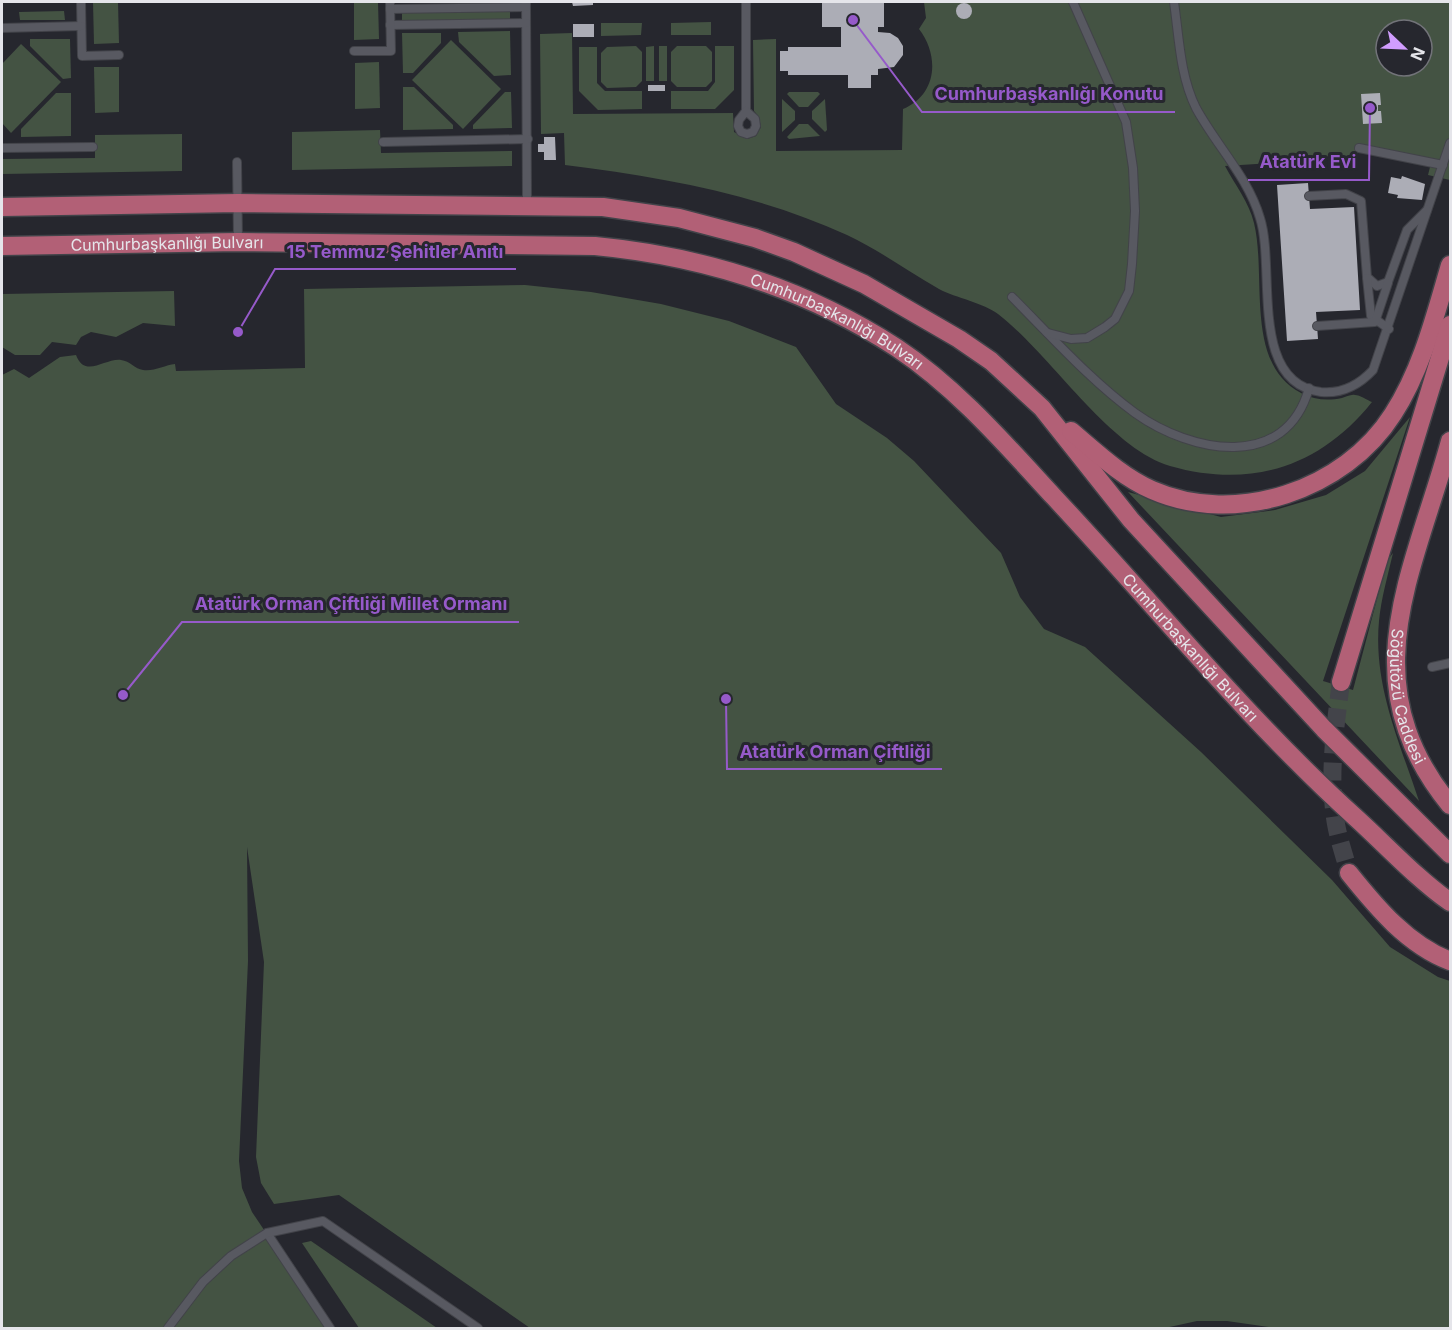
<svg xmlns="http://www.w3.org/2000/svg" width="1452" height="1330" font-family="Inter,sans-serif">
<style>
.green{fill:#445343;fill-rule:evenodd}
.building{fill:#acadb6}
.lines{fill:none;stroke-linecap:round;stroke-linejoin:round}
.primary-tunnel{stroke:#43444a;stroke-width:18;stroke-dasharray:18 9;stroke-linecap:butt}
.service-casing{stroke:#424349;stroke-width:10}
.primary-casing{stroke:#424349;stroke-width:21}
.service{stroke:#585961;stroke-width:8}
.primary{stroke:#b26076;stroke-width:18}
.labels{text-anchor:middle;stroke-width:6;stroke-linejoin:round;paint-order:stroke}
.street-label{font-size:16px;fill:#e5e5ea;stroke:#26272e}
.leader{fill:none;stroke:#965aca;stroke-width:2}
.callout-dot{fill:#965aca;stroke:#26272e;stroke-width:2}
.callout-label{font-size:18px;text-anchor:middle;font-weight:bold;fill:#965aca;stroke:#26272e;stroke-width:6;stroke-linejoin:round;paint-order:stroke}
</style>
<rect width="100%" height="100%" fill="#26272e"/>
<g class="green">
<polygon points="93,2 118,2 119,43 94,44"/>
<polygon points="354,2 378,2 379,39 354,40"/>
<path d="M924,2H1450V180L1428,175L1431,163L1359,148L1356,160L1346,158L1225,166C1235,185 1249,202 1254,223C1267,276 1244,364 1301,393C1314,400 1328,401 1342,398C1346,397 1351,394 1355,395C1360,395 1367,400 1372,402C1320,467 1251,489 1170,466C1109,448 1051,355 998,314C984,303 956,298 939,289C907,271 881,251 847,235C758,194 661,177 565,165L564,133L541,134L540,34L572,33L573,114L733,113L734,132L747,139L756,136L761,127L759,117L754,111L753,40L776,39V151L902,150L903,109C937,95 940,56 919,29L926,18ZM1386,30H1422V66H1386Z"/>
<polygon points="64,11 65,20 20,20 19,12"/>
<polygon points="510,11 510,19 402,21 402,13"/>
<polygon points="711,22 711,35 671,35 671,23"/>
<polygon points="601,23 642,23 641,35 601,36"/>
<polygon points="510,31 511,75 494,76 459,42 458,32"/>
<polygon points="402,33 441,33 441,43 413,73 403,73"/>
<polygon points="30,39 70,39 71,78 63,79 30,46"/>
<polygon points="451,40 501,89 463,129 412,80"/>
<polygon points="21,44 61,82 11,133 2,123 2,64"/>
<polygon points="636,46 642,52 642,81 636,87 607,88 601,82 601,53 607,47"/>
<polygon points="654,46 654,81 646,81 646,47"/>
<rect x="659" y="46" width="8" height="35"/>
<polygon points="677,46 706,46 712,52 712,81 706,87 677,87 671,81 671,52"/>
<polygon points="715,46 734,46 734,90 715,109 671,109 671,91 708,91 715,82"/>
<polygon points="579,47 597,47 597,83 605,91 642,91 642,109 598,110 579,91"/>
<polygon points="379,62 380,108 355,109 355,63"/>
<polygon points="94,67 119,67 119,112 95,113"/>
<polygon points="403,87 414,87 453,125 453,129 403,130"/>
<polygon points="505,92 511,92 512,128 473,129 473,125"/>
<polygon points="789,92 818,92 820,94 808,107 799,107 787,94"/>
<polygon points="56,93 71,93 71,136 21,137 21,129"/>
<polygon points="782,99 795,111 795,120 782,132"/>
<polygon points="825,99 827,130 825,132 812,119 812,111"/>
<polygon points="799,124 808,124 820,136 789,139 787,137"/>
<polygon points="380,130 381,153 512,151 512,166 292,170 292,132"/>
<polygon points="182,134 182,171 2,174 2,159 95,158 95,135"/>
<path d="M525,285L591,292L661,304L729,321L796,347L836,404L887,438L914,461L1001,553L1020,597L1044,629L1085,647L1201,752L1332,880L1390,947L1438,977L1450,981V1328H1275L1227,1321H1197L1165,1328H530L339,1195L274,1204L261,1183L256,1157L264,962L247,847L248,961L239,1161L242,1188L252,1212L330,1328H2V375L14,369L29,378L60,357L76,355C85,379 105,358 121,360C130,361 135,369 143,370C153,372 165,365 175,364L176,371L305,368L304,289Z"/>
<polygon points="174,291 175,326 143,323 116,337 91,332 81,337 76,345 52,342 40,355 15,355 2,347 2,294"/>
<path d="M1410,417L1323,681L1353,690L1387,561L1393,553C1388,575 1381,599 1379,621C1373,685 1400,743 1419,801L1128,492L1221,517L1275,510L1326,495L1365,471Z"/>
<polygon points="311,1241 437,1328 359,1328 302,1243"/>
</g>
<g class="building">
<polygon points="572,2 593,2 593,5 573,6"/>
<polygon points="822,2 884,2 884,27 878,27 878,32 890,33 898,38 903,46 903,55 894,67 878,69 878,75 871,75 871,88 848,88 848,75 788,75 788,71 780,71 780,51 788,51 788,47 841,47 841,27 822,27"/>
<circle cx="964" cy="11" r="8"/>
<rect x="573" y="24" width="21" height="13"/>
<rect x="648" y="85" width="17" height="6"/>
<polygon points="1380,93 1381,105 1378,105 1378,111 1381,111 1382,123 1363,124 1361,94"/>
<polygon points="544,137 555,137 556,160 544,160 544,152 538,152 538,144 544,144"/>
<polygon points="1402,176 1425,184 1422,200 1397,198 1398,195 1388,193 1391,177 1401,179"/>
<polygon points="1308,183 1310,209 1354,207 1360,310 1316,312 1318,339 1287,341 1277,185"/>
</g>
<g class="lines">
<path class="primary-tunnel" d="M1341,682C1335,728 1328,777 1336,824C1339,841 1345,857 1349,873"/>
<defs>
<g id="service">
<polyline points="81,2 82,56 119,55"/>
<polyline points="526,2 527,206"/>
<polyline points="746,2 746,111"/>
<path d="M1174,2C1179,37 1180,76 1196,108C1216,145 1248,177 1260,218C1276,267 1248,383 1321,392C1342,394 1359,385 1373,370L1450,143"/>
<polyline points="390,9 526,7"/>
<polyline points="390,25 526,23"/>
<polyline points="2,28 81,26"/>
<polyline points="354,51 391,51 390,2"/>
<polygon points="746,111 755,119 756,126 753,132 747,134 741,132 738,126 739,120"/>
<polyline points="383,142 528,139"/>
<polyline points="2,148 93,147"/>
<polyline points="1359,148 1443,165"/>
<polyline points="237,162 238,241"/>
<polyline points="1309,196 1346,194 1361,201 1367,277 1377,286 1388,282 1407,230 1427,210"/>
<polyline points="1367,278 1371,316 1389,329"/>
<path d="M1012,297C1051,336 1090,380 1135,413C1191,453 1286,472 1309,388"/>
<polyline points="1317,326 1375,322 1388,283"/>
<polyline points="1048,333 1071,339 1087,338 1105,327 1115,319 1129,291 1132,264 1135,211 1133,168 1126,122 1073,2"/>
<polyline points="1432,667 1450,663"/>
<polyline points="267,1233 330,1328"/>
<polyline points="168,1328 203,1282 231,1256 267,1233 323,1221 478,1328"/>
</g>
<g id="primary">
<polyline points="2,207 238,203 603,207 679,218 755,238 794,252 864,284 959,339 991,361 1042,408 1131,520 1324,729 1450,854"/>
<path id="s1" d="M2,246L238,242L595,246C702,256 806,289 897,348C957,388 1006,445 1054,497C1154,604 1247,719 1355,817C1386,845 1416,878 1450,902"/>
<path d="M1071,431C1096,452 1122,477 1152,490C1236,527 1345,490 1393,414C1422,369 1435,316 1450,265"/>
<path id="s2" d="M1450,441C1414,573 1349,681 1450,805"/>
<polyline points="1341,682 1450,325"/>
<path d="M1349,873C1377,908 1408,945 1450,961"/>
</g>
</defs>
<use href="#service" class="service-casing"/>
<use href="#primary" class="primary-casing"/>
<use href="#service" class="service"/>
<use href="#primary" class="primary"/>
</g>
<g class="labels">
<g class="street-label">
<text dy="6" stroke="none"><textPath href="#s1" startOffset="165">Cumhurbaşkanlığı Bulvarı</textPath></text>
<text dy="6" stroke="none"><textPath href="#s1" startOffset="849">Cumhurbaşkanlığı Bulvarı</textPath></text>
<text dy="6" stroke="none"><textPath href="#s1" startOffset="1335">Cumhurbaşkanlığı Bulvarı</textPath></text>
<text dy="6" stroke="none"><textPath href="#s2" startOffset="264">Söğütözü Caddesi</textPath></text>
</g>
</g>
<path class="leader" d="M853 20L922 112H1175M1370 108L1369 180H1248M238 332L275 269H516M123 695L182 622H519M726 699L727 769H942"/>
<g class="callout-dot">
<circle cx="853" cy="20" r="6"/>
<circle cx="1370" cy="108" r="6"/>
<circle cx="238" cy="332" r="6"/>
<circle cx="123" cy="695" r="6"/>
<circle cx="726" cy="699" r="6"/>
</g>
<g class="callout-label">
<text x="1049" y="100">Cumhurbaşkanlığı Konutu</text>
<text x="1308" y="168">Atatürk Evi</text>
<text x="395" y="258">15 Temmuz Şehitler Anıtı</text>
<text x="351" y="610">Atatürk Orman Çiftliği Millet Ormanı</text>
<text x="835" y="758">Atatürk Orman Çiftliği</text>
</g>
<rect width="1452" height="1330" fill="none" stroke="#e5e5ea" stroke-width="6"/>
<g transform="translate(1404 48) rotate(113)"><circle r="28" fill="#26272e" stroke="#727379" stroke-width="1.5"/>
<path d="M0-4.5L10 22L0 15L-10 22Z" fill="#d19dfe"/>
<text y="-9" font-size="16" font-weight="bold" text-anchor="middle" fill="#e5e5ea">N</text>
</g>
</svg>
